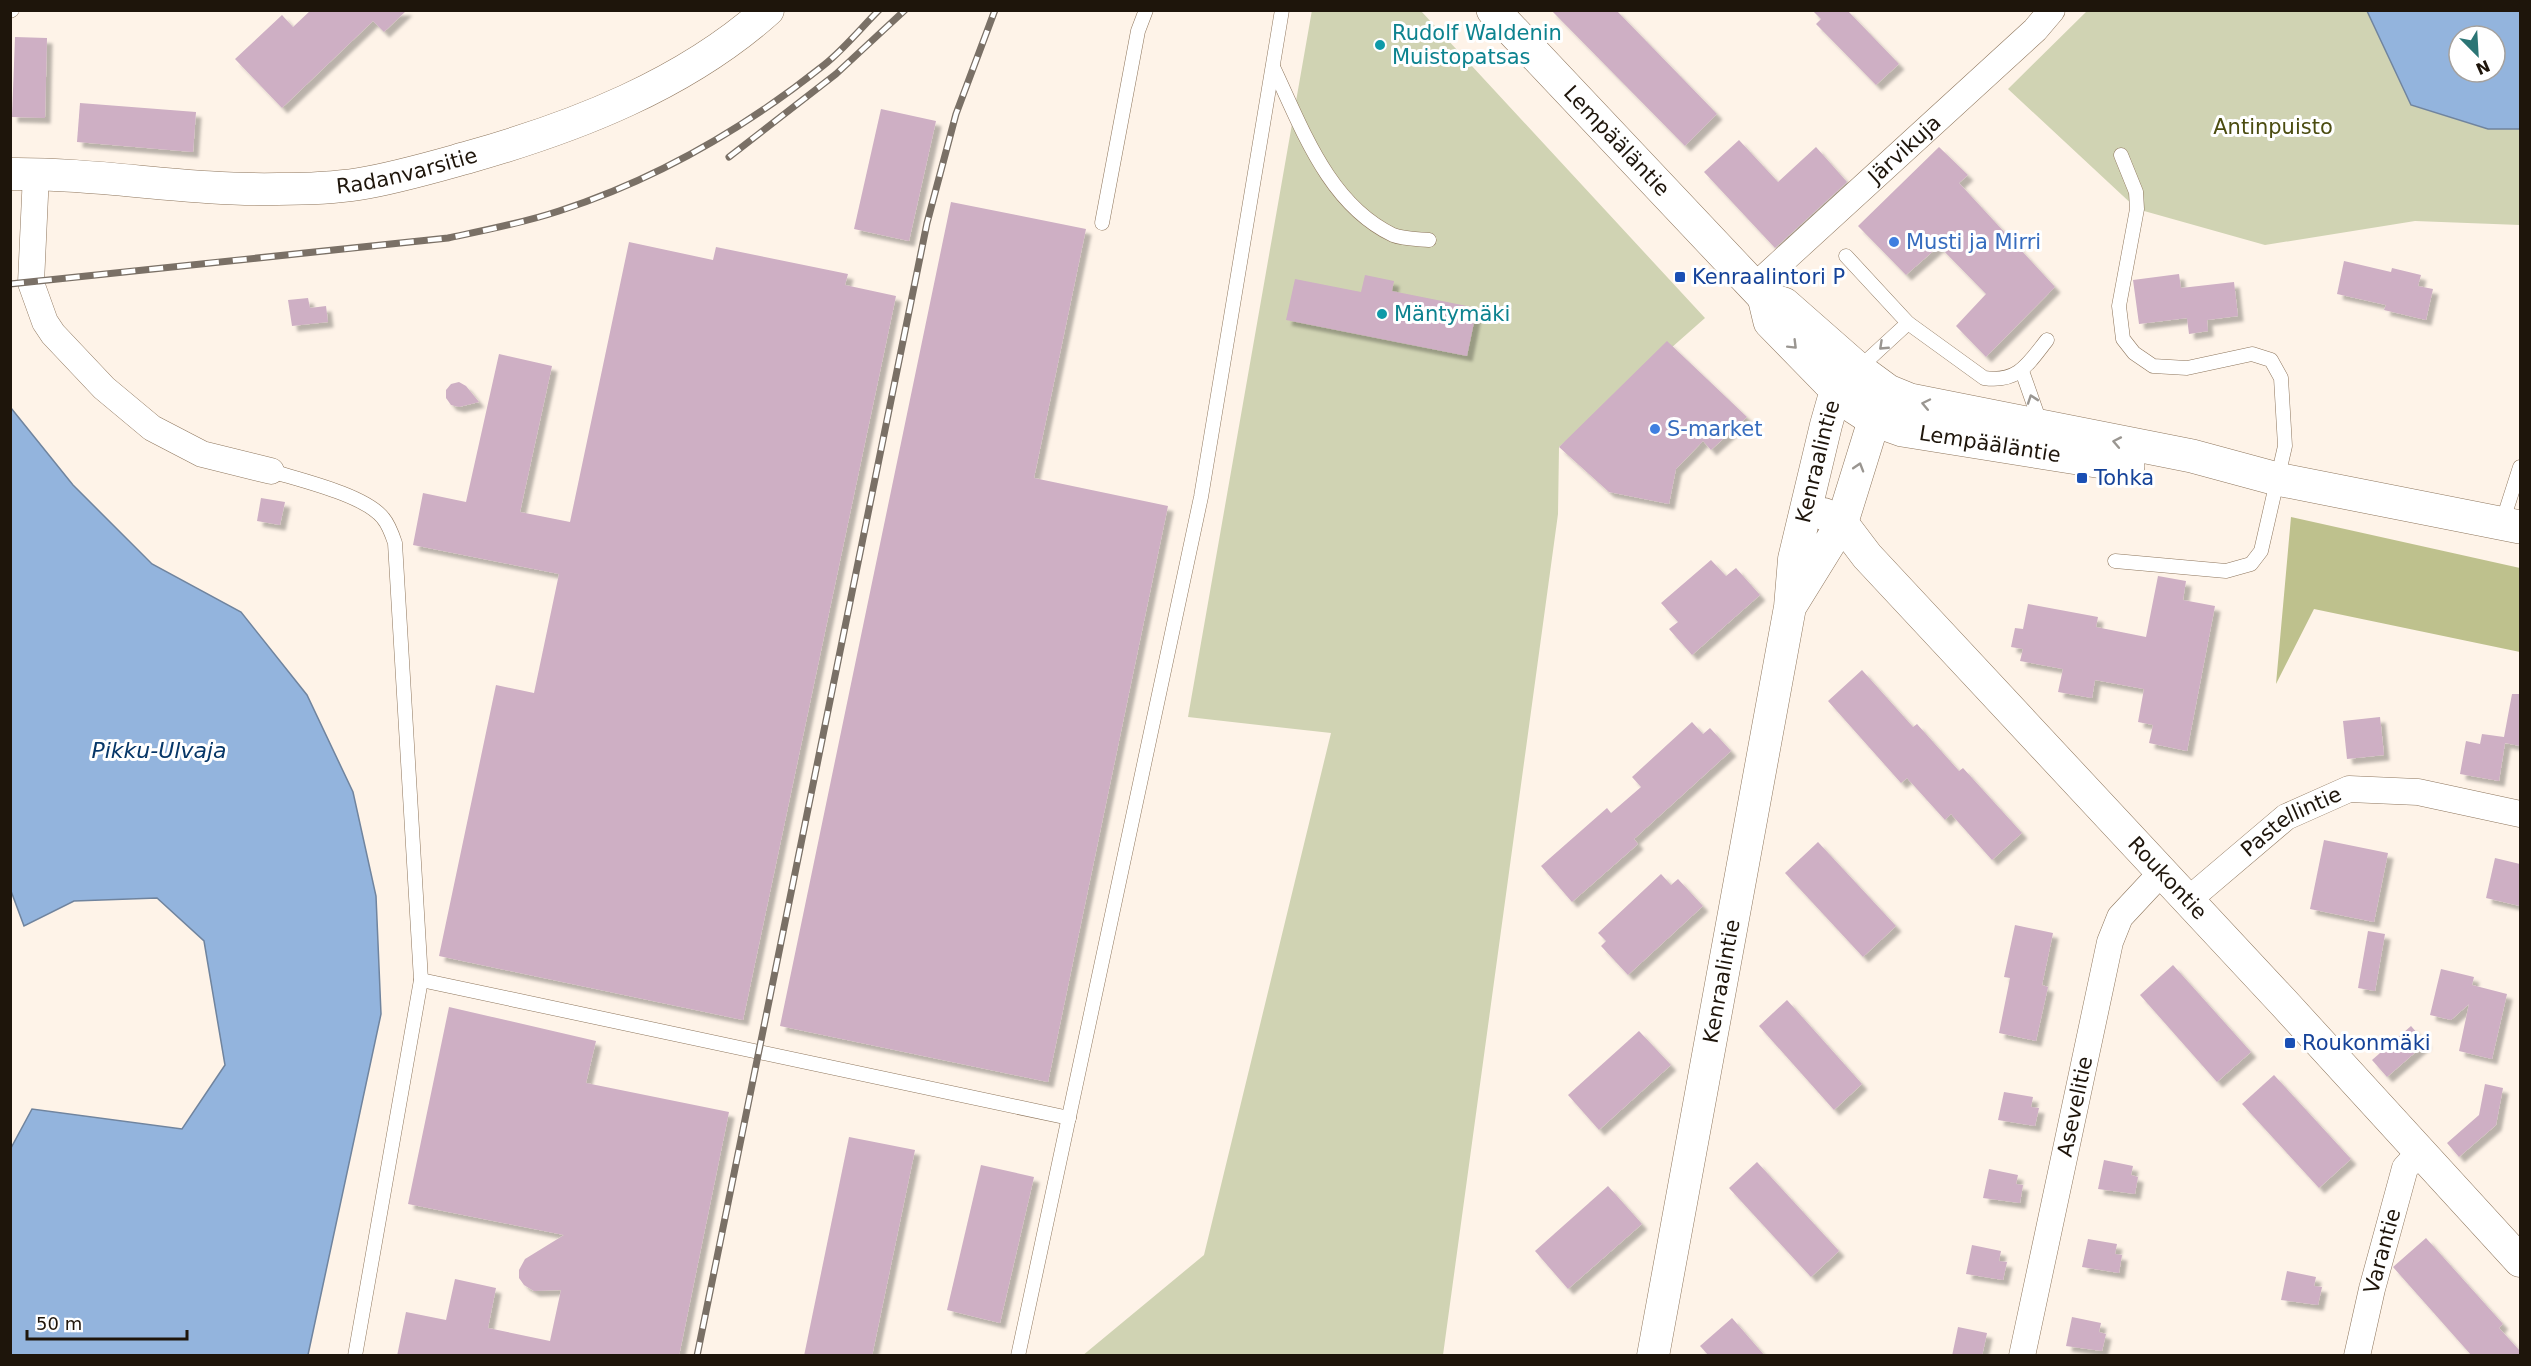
<svg xmlns="http://www.w3.org/2000/svg" width="2531" height="1366" font-family="'DejaVu Sans',sans-serif">
<style>
.green{fill:#d0d3b3}
.forest{fill:#bec18d}
.water{fill:#93b4dd;stroke:#70849e;stroke-width:1.5;fill-rule:evenodd}
.building{fill:#ceafc4;filter:url(#shadow)}
.lines{fill:none;stroke-linecap:round;stroke-linejoin:round}
.service-casing{stroke:#8e765d;stroke-width:15}
.minor-casing{stroke:#8e765d;stroke-width:27}
.tertiary-casing{stroke:#8e765d;stroke-width:33}
.secondary-casing{stroke:#8e765d;stroke-width:34}
.service{stroke:#fff;stroke-width:14}
.minor{stroke:#fff;stroke-width:26}
.tertiary{stroke:#fff;stroke-width:32}
.secondary{stroke:#fff;stroke-width:33}
.rail-casing{stroke:#7a7066;stroke-width:7}
.rail{stroke:#fff;stroke-width:4.5;stroke-dasharray:14;stroke-linecap:butt}
.oneway{stroke:#9a9691}
.culture-dot{fill:#0f9aa8;stroke:#fff;stroke-width:2}
.shop-dot{fill:#3f7fe0;stroke:#fff;stroke-width:2}
.transit-dot{fill:#1a4fb4;stroke:#fff;stroke-width:2}
.labels{text-anchor:middle;stroke-width:6;stroke-linejoin:round;paint-order:stroke}
.culture-label{font-size:21px;fill:#0d838f;stroke:#fff;text-anchor:start}
.park-label{font-size:21px;fill:#4b4c10;stroke:#fff}
.street-label{font-size:21px;fill:#1e150b;stroke:#fff}
.shop-label{font-size:21px;fill:#366cbe;stroke:#fff;text-anchor:start}
.transit-label{font-size:21px;fill:#164399;stroke:#fff;text-anchor:start}
.water-label{font-size:22px;font-style:italic;fill:#073768;stroke:#fff}
</style>
<defs>
<filter id="shadow"><feDropShadow dx="5.5" dy="5.5" stdDeviation="1.5" flood-color="#0004"/></filter>
</defs>
<rect width="100%" height="100%" fill="#fef3e8"/>
<g class="green">
<polygon points="1312,10 1421,11 1705,318 1559,447 1558,514 1443,1355 1082,1356 1204,1255 1331,733 1188,717"/>
<polygon points="2087,11 2367,11 2411,105 2488,129 2520,129 2520,225 2415,221 2265,245 2137,209 2008,89"/>
</g>
<polygon class="forest" points="2291,517 2520,568 2520,652 2314,609 2276,684"/>
<g class="water">
<path d="M2367,11H2520V129H2488L2411,105ZM2459,36H2495V72H2459Z"/>
<polygon points="11,408 73,485 152,564 241,612 307,695 353,792 376,896 381,1014 308,1355 11,1355 11,1148 32,1109 182,1129 225,1065 204,941 157,898 74,901 24,926 11,891"/>
</g>
<g class="building">
<polygon points="311,10 407,10 384,32 373,21 282,108 235,59 282,15 293,27"/>
<polygon points="1551,10 1616,10 1717,114 1685,146"/>
<polygon points="1812,10 1847,10 1899,64 1876,85 1816,24 1821,19"/>
<polygon points="15,37 47,38 45,118 12,117"/>
<polygon points="80,103 196,112 193,152 77,142"/>
<polygon points="881,109 936,121 909,241 854,229"/>
<polygon points="1739,140 1778,182 1816,147 1847,182 1775,248 1704,172"/>
<polygon points="1939,147 1968,175 1959,183 2055,287 1986,357 1956,326 1986,294 1939,246 1906,275 1858,226"/>
<polygon points="951,202 1086,229 1034,478 1168,506 1048,1082 780,1026"/>
<polygon points="629,242 713,260 716,247 848,274 845,285 896,296 743,1020 439,956 496,685 534,693 559,574 413,545 423,493 466,502 499,354 552,366 520,512 570,522"/>
<polygon points="2344,261 2391,272 2392,268 2421,275 2418,286 2433,289 2426,320 2384,310 2386,305 2337,294"/>
<polygon points="2179,274 2181,288 2234,282 2238,316 2207,320 2208,331 2189,334 2187,318 2139,324 2133,280"/>
<polygon points="1365,275 1394,281 1392,291 1477,308 1467,356 1286,320 1295,279 1361,292"/>
<polygon points="308,298 310,308 326,306 328,322 292,326 288,300"/>
<polygon points="1667,341 1747,417 1711,450 1703,441 1676,469 1669,504 1609,492 1559,447"/>
<polygon points="459,382 466,386 479,402 459,407 451,405 446,398 446,390 451,384"/>
<polygon points="261,498 285,502 280,525 257,521"/>
<polygon points="1711,560 1726,576 1736,568 1760,595 1692,655 1669,629 1678,622 1661,603"/>
<polygon points="2158,576 2186,581 2183,600 2215,606 2187,751 2149,743 2153,725 2138,722 2144,689 2095,680 2092,698 2058,692 2063,669 2020,661 2023,649 2011,647 2015,628 2023,629 2028,604 2098,617 2096,627 2146,637"/>
<polygon points="1862,670 1913,727 1917,724 1959,771 1963,768 2022,833 1992,860 1951,814 1945,820 1907,778 1901,783 1828,701"/>
<polygon points="2512,694 2520,694 2520,746 2505,743 2499,781 2460,774 2466,741 2480,744 2482,734 2504,737"/>
<polygon points="2380,717 2384,755 2347,759 2343,721"/>
<polygon points="1692,722 1703,734 1710,728 1731,751 1634,839 1638,844 1572,902 1541,866 1607,808 1611,813 1641,787 1632,777"/>
<polygon points="2324,840 2388,853 2374,922 2310,909"/>
<polygon points="1818,842 1896,926 1863,957 1785,873"/>
<polygon points="2495,858 2520,864 2520,906 2486,898"/>
<polygon points="1661,874 1671,885 1678,879 1703,906 1628,975 1601,946 1606,941 1598,933"/>
<polygon points="2015,925 2053,933 2042,985 2048,987 2036,1041 1999,1033 2010,978 2004,977"/>
<polygon points="2368,931 2385,934 2375,991 2358,988"/>
<polygon points="2173,965 2251,1052 2217,1082 2140,995"/>
<polygon points="2441,969 2474,977 2472,985 2507,994 2492,1059 2459,1051 2469,1004 2451,1020 2430,1015"/>
<polygon points="1787,1000 1862,1084 1834,1110 1759,1026"/>
<polygon points="449,1007 596,1041 586,1083 729,1112 679,1356 397,1356 406,1312 446,1320 455,1279 496,1288 488,1328 550,1341 561,1290 534,1291 524,1285 519,1278 519,1270 525,1259 564,1235 408,1204"/>
<polygon points="2411,1026 2426,1043 2387,1077 2372,1060"/>
<polygon points="1639,1031 1671,1065 1599,1130 1568,1095"/>
<polygon points="2274,1075 2351,1159 2319,1188 2242,1104"/>
<polygon points="2485,1084 2503,1088 2496,1125 2459,1157 2447,1143 2479,1115"/>
<polygon points="2004,1092 2033,1097 2031,1107 2039,1108 2035,1126 1998,1120"/>
<polygon points="849,1137 915,1150 872,1356 804,1356"/>
<polygon points="2104,1160 2133,1166 2131,1175 2138,1177 2135,1194 2098,1189"/>
<polygon points="1757,1162 1839,1251 1811,1277 1729,1188"/>
<polygon points="981,1165 1034,1177 1000,1323 947,1310"/>
<polygon points="1989,1169 2018,1175 2016,1184 2023,1185 2020,1203 1983,1198"/>
<polygon points="1608,1186 1642,1224 1568,1289 1535,1251"/>
<polygon points="2426,1238 2503,1324 2499,1328 2520,1351 2520,1356 2472,1356 2393,1267"/>
<polygon points="2088,1239 2117,1244 2115,1254 2122,1255 2119,1273 2082,1267"/>
<polygon points="1972,1245 2001,1251 1999,1261 2007,1262 2003,1280 1966,1274"/>
<polygon points="2287,1271 2316,1277 2314,1286 2322,1287 2318,1305 2281,1300"/>
<polygon points="2072,1317 2101,1323 2099,1332 2106,1334 2102,1351 2066,1346"/>
<polygon points="1732,1318 1765,1356 1709,1356 1700,1346"/>
<polygon points="1958,1327 1987,1333 1982,1356 1952,1356"/>
</g>
<g class="lines">
<defs>
<g id="service">
<polyline points="10,11 12,10"/>
<path d="M1273,67C1302,128 1328,204 1393,235C1403,239 1418,239 1429,240"/>
<polyline points="1102,223 1138,31 1146,10"/>
<path d="M1846,256L1908,323L1984,378C2018,383 2028,364 2047,340"/>
<polyline points="1858,369 1908,323"/>
<polyline points="2022,371 2041,425"/>
<path d="M271,471C300,480 365,495 383,518C389,525 392,534 395,543L421,980L355,1356"/>
<polyline points="2502,523 2520,467"/>
<polyline points="2115,561 2226,571 2251,564 2261,551 2285,446 2281,378 2271,360 2252,354 2187,368 2153,366 2134,353 2123,339 2119,306 2137,209 2136,192 2121,155"/>
<polyline points="421,980 1069,1118"/>
<polyline points="1018,1356 1201,497 1282,10"/>
</g>
<g id="minor">
<polyline points="36,174 31,283 45,322 53,334 104,388 152,428 202,454 271,471"/>
<path id="s1" d="M1754,287L2035,30L2052,10"/>
<path id="s2" d="M2187,901L2286,817L2349,789L2418,792L2520,814"/>
<path id="s3" d="M2022,1356L2110,942L2120,917L2161,873"/>
<path id="s4" d="M2357,1356L2372,1289L2405,1168L2420,1152"/>
</g>
<g id="tertiary">
<path id="s5" d="M10,174C100,173 188,191 278,189C304,189 333,188 359,184C396,178 433,167 469,157C575,127 684,85 768,10"/>
<path id="s6" d="M1824,514L1842,523L1867,556L2283,1002L2520,1261"/>
<path id="s7" d="M1653,1356L1790,607L1794,559L1826,425L1836,390L1858,369C1870,387 1878,399 1874,420L1842,523L1790,607"/>
</g>
<g id="secondary">
<path id="s8" d="M1493,10L1764,297L1784,304L1858,369L1888,391L1910,400L2192,456L2277,479L2520,527"/>
<path id="s9" d="M1764,297L1770,322L1851,405L1874,420L1902,430L2128,466"/>
</g>
</defs>
<use href="#service" class="service-casing"/>
<use href="#minor" class="minor-casing"/>
<use href="#tertiary" class="tertiary-casing"/>
<use href="#secondary" class="secondary-casing"/>
<use href="#service" class="service"/>
<use href="#minor" class="minor"/>
<use href="#tertiary" class="tertiary"/>
<use href="#secondary" class="secondary"/>
<defs>
<g id="rail">
<polyline points="729,157 836,74 905,10"/>
<path d="M10,284L448,238C486,230 523,223 559,211C655,180 745,128 824,65C844,49 861,28 879,10"/>
<polyline points="697,1356 927,223 956,114 995,10"/>
</g>
</defs>
<use href="#rail" class="rail-casing"/>
<use href="#rail" class="rail"/>
</g>
<defs><path id="oneway-chevron" d="M-2-3.5L2.5 0L-2 3.5" fill="none" stroke-width="1.6" stroke-linecap="round" stroke-linejoin="round" transform="scale(1.5)"/></defs>
<g class="oneway">
<use href="#oneway-chevron" transform="translate(1793 345) rotate(45)"/>
<use href="#oneway-chevron" transform="translate(1883 346) rotate(137)"/>
<use href="#oneway-chevron" transform="translate(2032 399) rotate(-109)"/>
<use href="#oneway-chevron" transform="translate(1926 404) rotate(-168)"/>
<use href="#oneway-chevron" transform="translate(2117 442) rotate(-169)"/>
<use href="#oneway-chevron" transform="translate(1859 467) rotate(-73)"/>
</g>
<g class="culture-dot">
<circle cx="1380" cy="45" r="6"/>
<circle cx="1382" cy="314" r="6"/>
</g>
<g class="shop-dot">
<circle cx="1894" cy="242" r="6"/>
<circle cx="1655" cy="429" r="6"/>
</g>
<g class="transit-dot">
<rect x="1674" y="271" width="12" height="12" rx="3"/>
<rect x="2076" y="472" width="12" height="12" rx="3"/>
<rect x="2284" y="1037" width="12" height="12" rx="3"/>
</g>
<g class="labels">
<g class="culture-label">
<text x="1392" y="40">Rudolf Waldenin<tspan x="1392" dy="24">Muistopatsas</tspan></text>
<text x="1394" y="321">Mäntymäki</text>
</g>
<g class="park-label">
<text x="2273" y="134">Antinpuisto</text>
</g>
<g class="street-label">
<text dy="7" stroke="none"><textPath href="#s8" startOffset="180">Lempääläntie</textPath></text>
<text dy="7" stroke="none"><textPath href="#s1" startOffset="204">Järvikuja</textPath></text>
<text dy="7" stroke="none"><textPath href="#s5" startOffset="399">Radanvarsitie</textPath></text>
<text dy="7" stroke="none"><textPath href="#s9" startOffset="288">Lempääläntie</textPath></text>
<text dy="7" stroke="none"><textPath href="#s7" startOffset="910">Kenraalintie</textPath></text>
<text dy="7" stroke="none"><textPath href="#s2" startOffset="132">Pastellintie</textPath></text>
<text dy="7" stroke="none"><textPath href="#s6" startOffset="502">Roukontie</textPath></text>
<text dy="7" stroke="none"><textPath href="#s7" startOffset="381">Kenraalintie</textPath></text>
<text dy="7" stroke="none"><textPath href="#s3" startOffset="255">Asevelitie</textPath></text>
<text dy="7" stroke="none"><textPath href="#s4" startOffset="108">Varantie</textPath></text>
</g>
<g class="shop-label">
<text x="1906" y="249">Musti ja Mirri</text>
<text x="1667" y="436">S-market</text>
</g>
<g class="transit-label">
<text x="1692" y="284">Kenraalintori P</text>
<text x="2094" y="485">Tohka</text>
<text x="2302" y="1050">Roukonmäki</text>
</g>
<g class="water-label">
<text x="159" y="758">Pikku-Ulvaja</text>
</g>
</g>
<rect width="2531" height="1366" fill="none" stroke="#1e150b" stroke-width="24"/>
<g transform="translate(2477 54) rotate(156)"><circle r="28" fill="#ffffff" stroke="#a5a19d" stroke-width="1.5"/>
<path d="M0-4.5L10 22L0 15L-10 22Z" fill="#2b7575"/>
<text y="-9" font-size="16" font-weight="bold" text-anchor="middle" fill="#1e150b">N</text>
</g>
<path d="M27 1330v9h160v-9" fill="none" stroke="#1e150b" stroke-width="3"/>
<text x="36" y="1330" font-size="18" fill="#1e150b" stroke="#ffffff" stroke-width="4.5" paint-order="stroke">50 m</text>
</svg>
